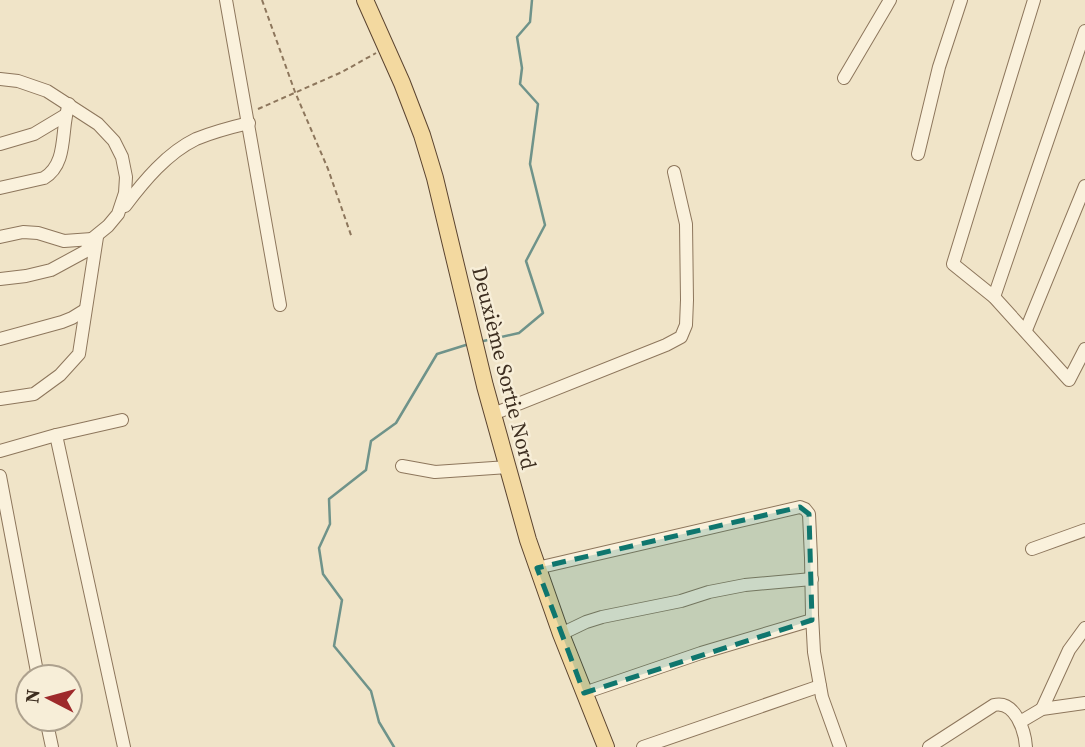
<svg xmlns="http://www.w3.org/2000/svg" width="1085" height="747" font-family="'Source Serif 4',serif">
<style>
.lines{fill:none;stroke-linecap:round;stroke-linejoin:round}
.stream{stroke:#6f938a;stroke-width:2.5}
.minor-casing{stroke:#8d765c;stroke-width:14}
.major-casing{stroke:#5b4430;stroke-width:18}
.path{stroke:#8d765c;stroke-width:2;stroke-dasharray:5 3.5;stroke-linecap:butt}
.minor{stroke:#faf1dc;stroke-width:12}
.major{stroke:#f3d9a0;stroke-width:16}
.marked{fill:#0f766e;fill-opacity:0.2;stroke:#0f766e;stroke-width:5;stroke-dasharray:14 9;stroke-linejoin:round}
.labels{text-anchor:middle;stroke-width:5;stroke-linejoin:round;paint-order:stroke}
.street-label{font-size:21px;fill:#3d2e20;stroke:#f7eed8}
</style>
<rect width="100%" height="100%" fill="#f0e4c8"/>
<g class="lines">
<g class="stream">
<polyline points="479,342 519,333 543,313 526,261 545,225 530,164 538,104 520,84 522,68 517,37 530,22 532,0"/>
<polyline points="394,747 379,722 371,691 334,646 342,600 323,574 319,548 330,524 329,499 366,470 371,441 396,423 437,354 469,344"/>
</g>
<defs>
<g id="minor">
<polyline points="226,0 280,305"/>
<polyline points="1034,0 953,264 994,297 1069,380 1085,349"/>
<polyline points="844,78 890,0"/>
<polyline points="0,79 18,81 47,91 98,124 114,141 122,157 126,177 125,193 118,214 108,226 92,239 86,251 51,270 26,276 0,279"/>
<polyline points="0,144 34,134 64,116"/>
<polyline points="918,154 939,67 961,0"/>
<path d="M0,188L44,178C69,163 60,128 69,104"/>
<path d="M125,206C144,181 167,153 196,139C213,132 232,127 249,123"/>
<polyline points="0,237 23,232 38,233 64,241 92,239"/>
<polyline points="994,297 1085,31"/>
<polyline points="1026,330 1085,186"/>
<polyline points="0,339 62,322 72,318 85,310"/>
<polyline points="0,399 34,394 60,375 79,354 97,237"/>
<polyline points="493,414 666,345 681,337 686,325 687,300 686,224 674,172"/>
<polyline points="56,435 124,747"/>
<polyline points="0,451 56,435 122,420"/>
<polyline points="402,466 435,472 508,467"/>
<polyline points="0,476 38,677"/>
<polyline points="1032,549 1085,530"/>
<polyline points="537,568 800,507 805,509 809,514 811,558 812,615 814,652 822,697 840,747"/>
<polyline points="561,634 586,622 602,617 681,601 709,592 745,585 812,579"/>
<polyline points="584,693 701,653 812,620"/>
<polyline points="1042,709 1069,650 1085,628"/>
<polyline points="46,719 52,747"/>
<polyline points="1020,722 1042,709 1085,703"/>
<polyline points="643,747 820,686"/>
<path d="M929,747L994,705C1015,700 1025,731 1026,747"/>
</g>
<polyline id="major" points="365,0 402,83 422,135 435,178 485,386 528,540 561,634 606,747"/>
</defs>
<use href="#minor" class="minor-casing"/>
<use href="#major" class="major-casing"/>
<g class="path">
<polyline points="262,0 295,92 328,169 352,238"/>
<polyline points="258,109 342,72 376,53"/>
</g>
<use href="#minor" class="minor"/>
<use href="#major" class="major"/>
</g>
<path class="marked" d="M800,507L809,514L812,620L584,693L537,568Z"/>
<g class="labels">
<g class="street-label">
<text transform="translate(504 368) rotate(76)" y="7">Deuxième Sortie Nord</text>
</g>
</g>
<g transform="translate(49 698) rotate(276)"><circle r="33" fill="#f7eed8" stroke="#ada18e" stroke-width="2"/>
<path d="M0-5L12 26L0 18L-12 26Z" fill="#9e2a2b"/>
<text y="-10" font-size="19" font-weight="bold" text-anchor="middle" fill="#3d2e20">N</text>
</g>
</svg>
